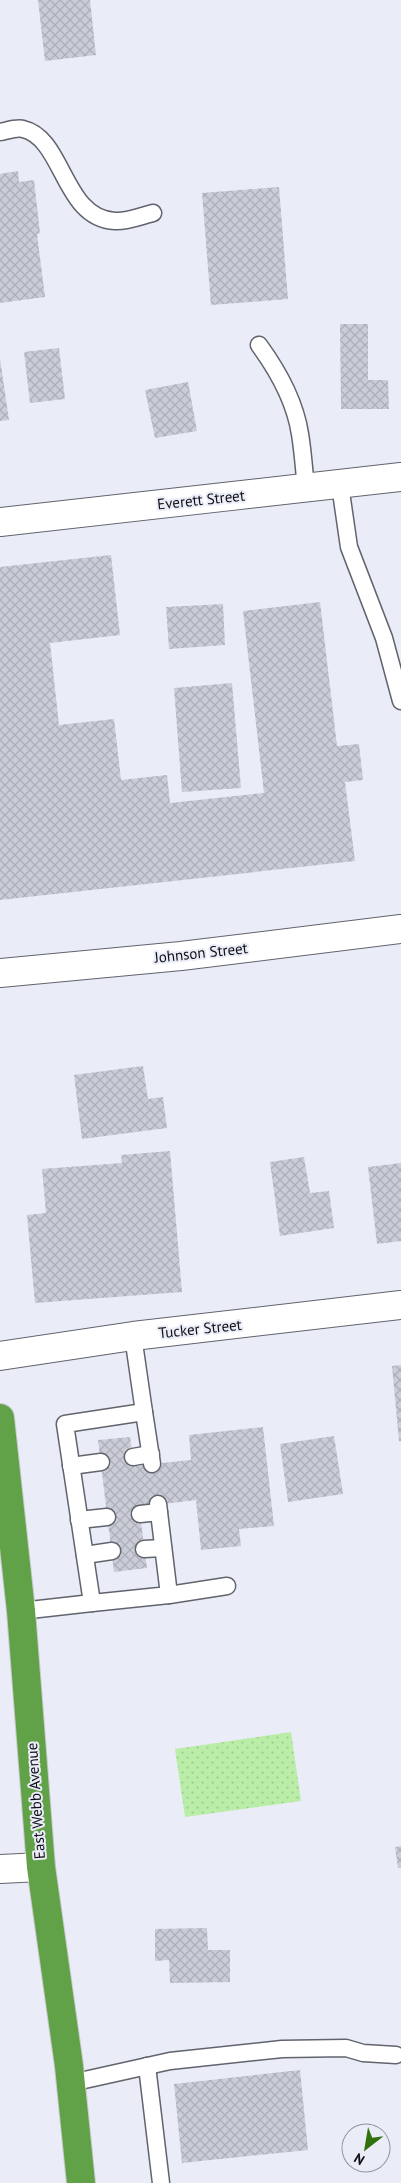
<svg xmlns="http://www.w3.org/2000/svg" width="401" height="2183" font-family="'PT Sans',sans-serif">
<style>
.park{fill:url(#park-dots)}
.building{fill:url(#building-cross-hatch)}
.lines{fill:none;stroke-linecap:round;stroke-linejoin:round}
.lane-casing{stroke:#61636d;stroke-width:19}
.street-casing{stroke:#61636d;stroke-width:30}
.secondary-casing{stroke:#61636d;stroke-width:30}
.highway-casing{stroke:#cacacb;stroke-width:30}
.lane{stroke:#fff;stroke-width:16}
.street{stroke:#fff;stroke-width:28}
.secondary{stroke:#fff;stroke-width:28}
.highway{stroke:#61a248;stroke-width:28}
.labels{text-anchor:middle;stroke-width:4;stroke-linejoin:round;paint-order:stroke}
.street-label{font-size:15px;fill:#0f1014;stroke:#eaecf8}
</style>
<defs>
<pattern id="park-dots" width="8" height="8" patternUnits="userSpaceOnUse" patternTransform="scale(1.25)"><rect width="8" height="8" fill="#baeea8"/><path d="M2 2h.1M6 6h.1" fill="none" stroke="#9fcb90" stroke-width="1.8" stroke-linecap="round"/></pattern>
<pattern id="building-cross-hatch" width="8" height="8" patternUnits="userSpaceOnUse" patternTransform="scale(1.25)"><rect width="8" height="8" fill="#cacdd8"/><path d="M0 0l8 8M0 8l8-8" fill="none" stroke="#acafb8"/></pattern>
</defs>
<rect width="100%" height="100%" fill="#eaecf8"/>
<polygon class="park" points="291,1732 301,1801 185,1817 175,1749"/>
<g class="building">
<polygon points="38,0 90,0 96,55 45,61"/>
<polygon points="18,171 19,182 34,180 40,233 37,234 45,297 0,303 0,174"/>
<polygon points="279,187 288,299 211,305 202,193"/>
<polygon points="340,324 368,324 368,380 388,380 389,409 341,409"/>
<polygon points="59,348 65,399 30,403 24,352"/>
<polygon points="0,359 9,420 0,421"/>
<polygon points="188,382 197,431 155,438 145,390"/>
<polygon points="111,555 120,635 50,643 59,725 114,719 121,780 167,775 170,803 264,793 243,611 320,602 337,746 359,744 363,780 345,782 355,861 0,900 0,567"/>
<polygon points="223,604 225,645 169,649 166,607"/>
<polygon points="232,683 241,788 182,792 174,688"/>
<polygon points="143,1066 148,1099 163,1097 167,1128 82,1139 74,1075"/>
<polygon points="170,1151 182,1292 35,1303 27,1215 46,1213 42,1169 122,1163 121,1155"/>
<polygon points="304,1157 310,1193 329,1191 334,1228 280,1236 270,1162"/>
<polygon points="401,1163 401,1241 377,1244 368,1167"/>
<polygon points="401,1365 401,1441 399,1441 392,1366"/>
<polygon points="263,1427 274,1526 239,1529 241,1546 201,1550 196,1500 139,1507 147,1568 114,1572 98,1440 130,1437 134,1466 191,1460 189,1435"/>
<polygon points="334,1436 343,1494 288,1502 280,1444"/>
<polygon points="401,1846 401,1868 398,1868 395,1847"/>
<polygon points="207,1928 208,1950 230,1950 230,1982 170,1983 169,1960 155,1961 155,1929"/>
<polygon points="300,2070 308,2150 182,2163 174,2084"/>
</g>
<g class="lines">
<defs>
<g id="lane">
<path d="M0,132C6,131 17,127 23,129C64,138 63,219 115,221C126,222 141,216 153,213"/>
<path d="M259,345C278,371 295,401 300,434C303,452 304,470 306,488"/>
<polyline points="340,485 349,547 384,638 401,701"/>
<polyline points="144,1412 152,1464"/>
<polyline points="133,1457 151,1454"/>
<polyline points="71,1466 101,1462"/>
<polyline points="140,1514 159,1512"/>
<polyline points="79,1520 107,1517"/>
<polyline points="144,1549 163,1548"/>
<polyline points="85,1555 112,1551"/>
<polyline points="169,1595 227,1586"/>
<polyline points="92,1603 169,1595 158,1504"/>
<polyline points="21,1611 92,1603 65,1424 144,1412 133,1336"/>
<polyline points="147,2066 161,2183"/>
<polyline points="71,2083 170,2061 282,2049 346,2048 363,2053 396,2055"/>
</g>
<g id="street">
<polyline points="0,522 401,477"/>
<polyline points="0,973 181,956 401,929"/>
</g>
<g id="secondary">
<polyline points="0,1356 133,1336 401,1305"/>
<polyline points="0,1869 41,1867"/>
</g>
<polyline id="highway" points="0,1418 21,1611 41,1867 69,2066 81,2183"/>
</defs>
<use href="#lane" class="lane-casing"/>
<use href="#street" class="street-casing"/>
<use href="#secondary" class="secondary-casing"/>
<use href="#highway" class="highway-casing"/>
<use href="#lane" class="lane"/>
<use href="#street" class="street"/>
<use href="#secondary" class="secondary"/>
<use href="#highway" class="highway"/>
</g>
<g class="labels">
<g class="street-label">
<text transform="translate(201 500) rotate(-6)" y="5">Everett Street</text>
<text transform="translate(201 953) rotate(-6)" y="5">Johnson Street</text>
<text transform="translate(200 1329) rotate(-6)" y="5">Tucker Street</text>
<text transform="translate(36 1801) rotate(-94)" y="5">East Webb Avenue</text>
</g>
</g>
<g transform="translate(366 2148) rotate(211)"><circle r="24" fill="#eaecf8" stroke="#92949d"/>
<path d="M0-4L9 19L0 12L-9 19Z" fill="#30710c"/>
<text y="-8" font-size="14" font-weight="bold" text-anchor="middle" fill="#0f1014">N</text>
</g>
</svg>
